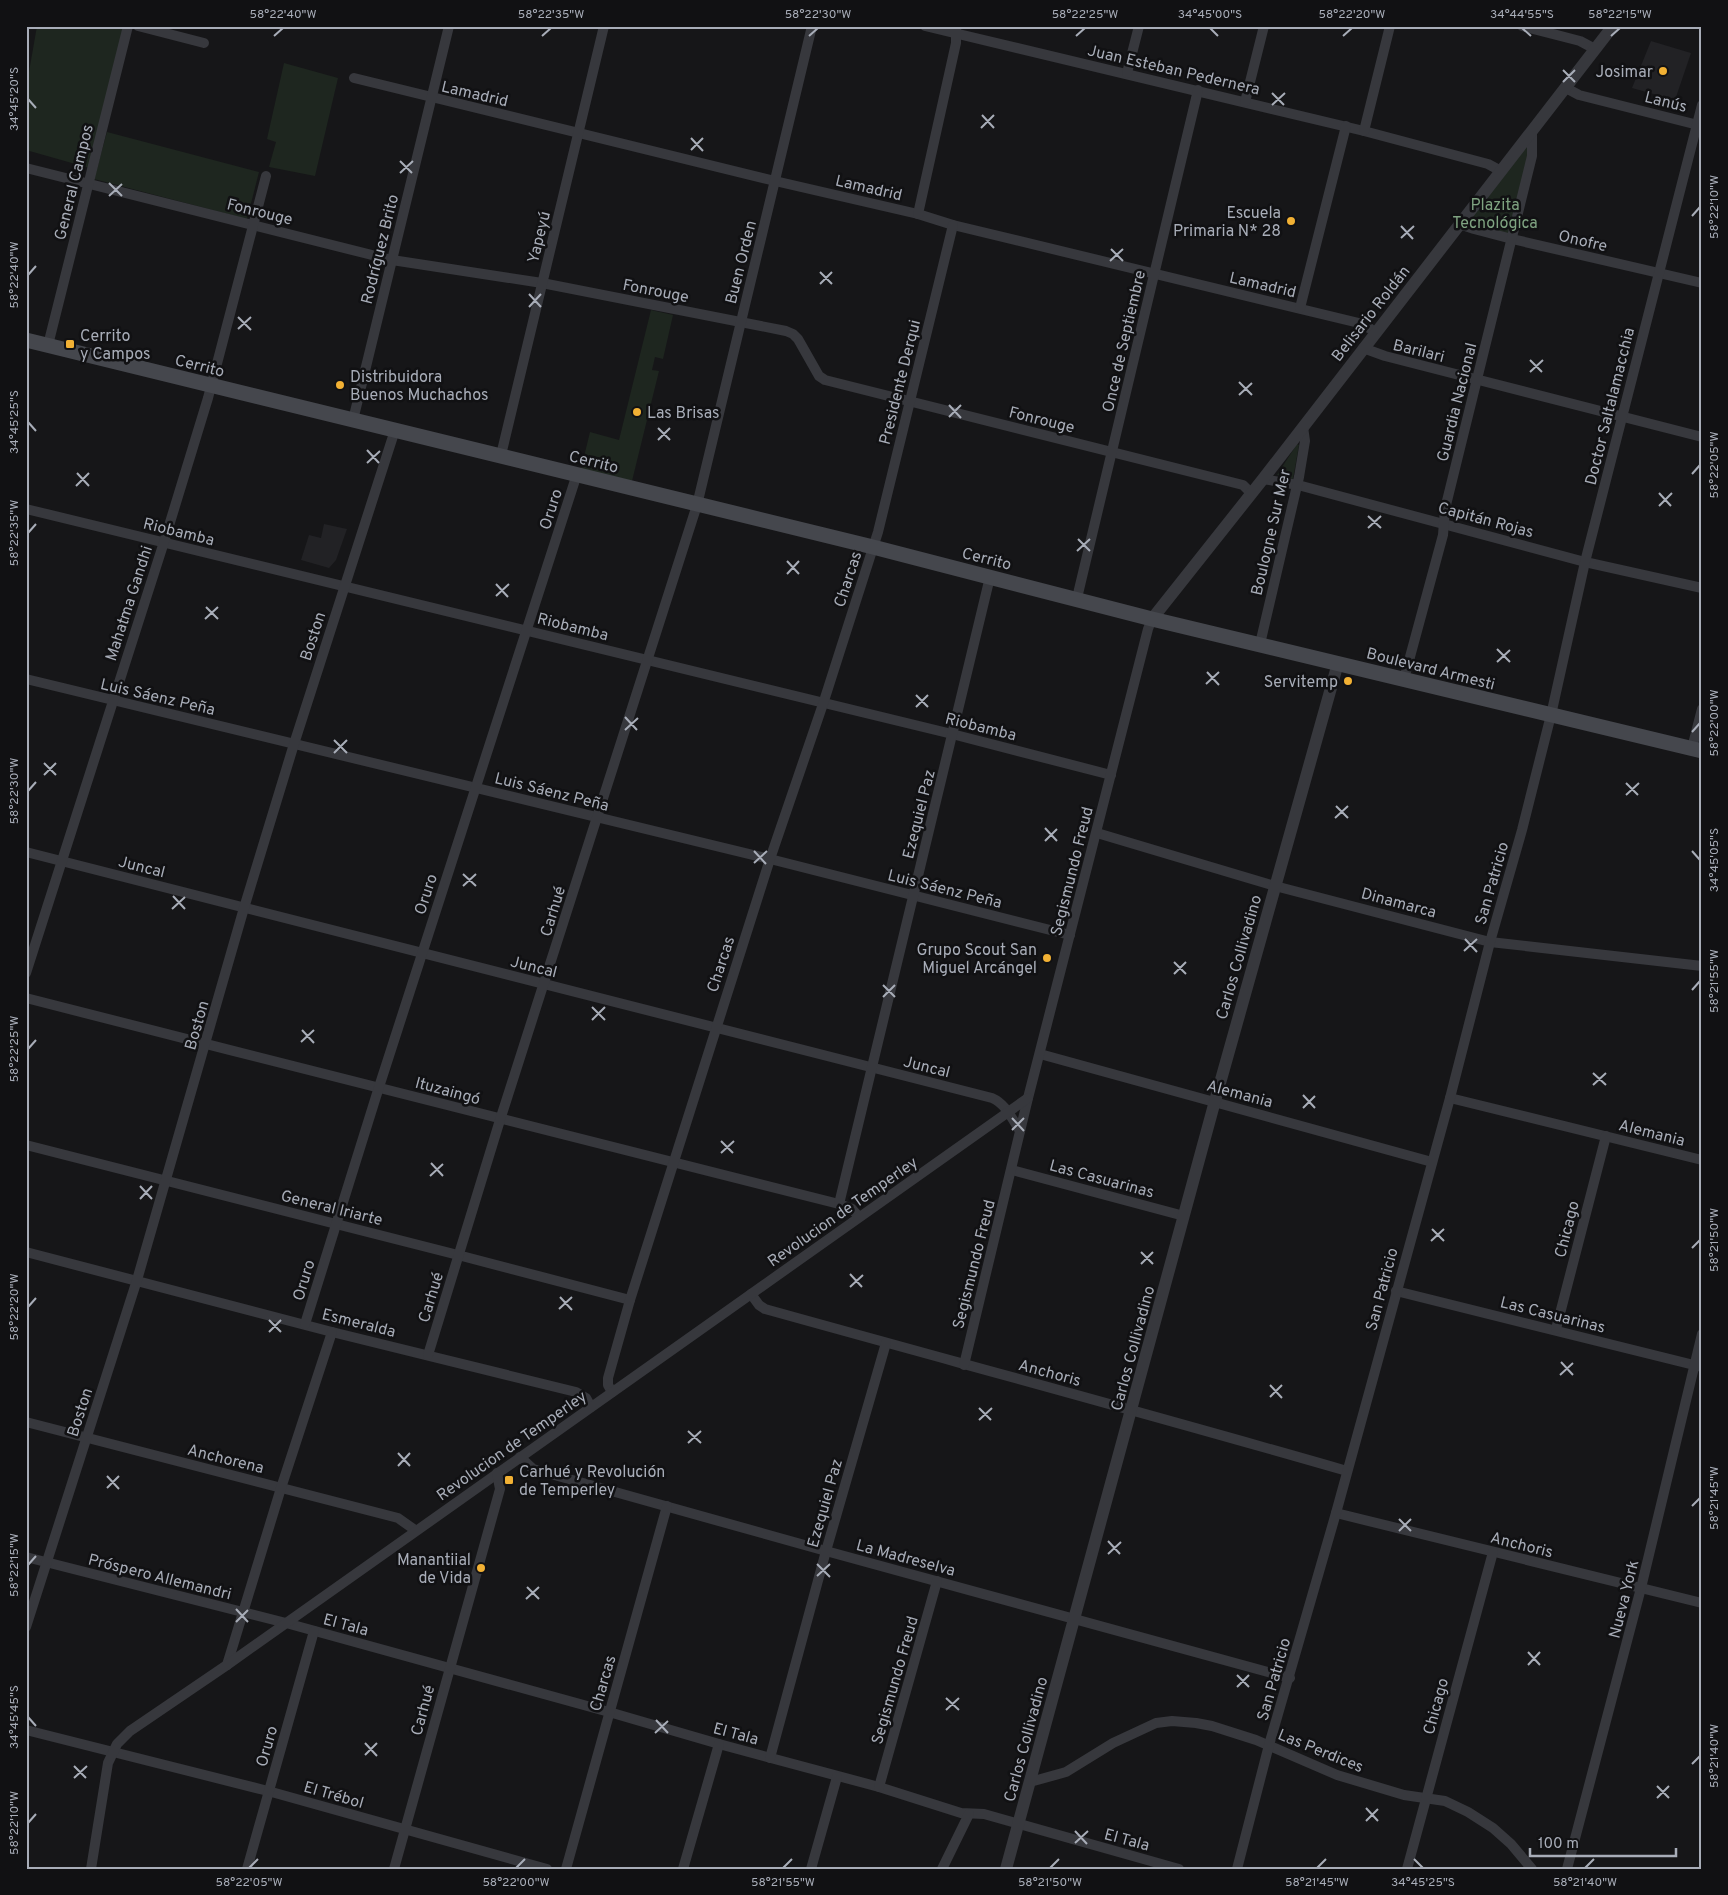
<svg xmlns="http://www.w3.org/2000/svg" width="1728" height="1895" font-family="Overpass,sans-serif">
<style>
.built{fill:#222225}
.green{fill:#1e261f}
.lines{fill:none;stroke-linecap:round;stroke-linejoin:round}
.minor{stroke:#37383d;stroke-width:10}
.tertiary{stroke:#37383d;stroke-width:12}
.secondary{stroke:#45474d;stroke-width:15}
.ticks{fill:none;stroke:#a8adb8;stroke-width:2}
.poi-dot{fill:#f2b134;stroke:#111113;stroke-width:2}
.labels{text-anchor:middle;stroke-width:5;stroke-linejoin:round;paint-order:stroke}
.street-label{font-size:16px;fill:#a8adb8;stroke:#111113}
.poi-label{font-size:16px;fill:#a8adb8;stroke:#111113;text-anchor:end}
.park-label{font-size:16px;fill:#7fa381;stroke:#111113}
.neatline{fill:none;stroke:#a8adb8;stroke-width:2}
.ticks-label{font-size:12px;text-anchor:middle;fill:#a8adb8}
</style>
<rect width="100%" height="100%" fill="#161618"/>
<g class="built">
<polygon points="1651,41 1691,53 1675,100 1632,88"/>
<polygon points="324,524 347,529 336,560 329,568 301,560 309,535 321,538"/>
</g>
<g class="green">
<polygon points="37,26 128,26 93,169 26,150 26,89"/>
<polygon points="284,63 338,78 315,176 269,167 276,142 267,139"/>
<polygon points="1532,131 1512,239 1459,224"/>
<polygon points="107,132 259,172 247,219 94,179"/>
<polygon points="651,310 673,315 663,359 655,357 652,370 659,371 632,481 581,469 590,432 619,440"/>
<polygon points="1297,444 1299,445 1293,479 1277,475"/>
</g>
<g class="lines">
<g class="minor">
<polyline points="138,26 204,43"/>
<polyline points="925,26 1364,131 1488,164 1501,171"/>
<polyline points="1522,26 1580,41 1595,49"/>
<polyline points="1127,73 1139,26"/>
<polyline points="354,78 775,181 918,214 953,225 1363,324 1375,332"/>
<polyline points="1566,88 1579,95 1702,126"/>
<polyline points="1245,102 1264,26"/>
<polyline points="1364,131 1390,26"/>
<polyline points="26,168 392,260 542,283 786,331 793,334 798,339 819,376 825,380 1243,485 1251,493"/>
<polyline points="918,214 956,43 956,26"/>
<polyline points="1459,224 1474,229 1512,239 1702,283"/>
<polyline points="1300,308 1346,126"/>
<polyline points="48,345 128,26"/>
<polyline points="1363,348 1385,356 1702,437"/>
<polyline points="353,420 449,26"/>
<polyline points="501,455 604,26"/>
<polyline points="1263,479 1298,485 1585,562 1702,588"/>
<polyline points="26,509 952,734 1111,775"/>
<polyline points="1077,598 1198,90"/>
<polyline points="1260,644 1299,477 1305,441 1303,427"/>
<polyline points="26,679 770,859 1070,935"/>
<polyline points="1404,679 1443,535 1445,509 1532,156 1532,131"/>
<polyline points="1692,748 1702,709"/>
<polyline points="1097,833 1275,886 1490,942 1702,966"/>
<path d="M26,852L992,1098C1006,1104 1012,1119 1020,1131"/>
<polyline points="26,973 164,542 208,398 266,176"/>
<path d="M26,998C297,1067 568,1137 839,1204L852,1209L859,1217"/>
<polyline points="1040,1054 1432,1162"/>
<polyline points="1450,1098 1702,1160"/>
<polyline points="26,1145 458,1255 630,1300"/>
<polyline points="1012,1170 1184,1216"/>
<polyline points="839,1204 990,577"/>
<polyline points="26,1252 332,1332 576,1392 586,1398 591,1407"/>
<polyline points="1396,1291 1702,1367"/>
<path d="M751,1294L759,1305L765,1309C959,1363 1153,1415 1347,1471"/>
<polyline points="305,1324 379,1087 577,474"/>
<polyline points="1556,1329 1606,1136"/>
<polyline points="428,1355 500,1120 697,505 812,26"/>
<polyline points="964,1365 1028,1098 1148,629 1152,619"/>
<polyline points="612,1392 608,1385 608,1378 630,1300 770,859 823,704 878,532 953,225"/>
<polyline points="26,1422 398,1518 415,1530"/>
<polyline points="520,1457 533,1469 826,1551 1290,1678"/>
<polyline points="1336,1513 1702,1603"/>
<polyline points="26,1557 286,1623 609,1712 719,1744 879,1787 961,1813 984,1814 1179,1869"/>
<polyline points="26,1627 137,1280 244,908 294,744 395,430"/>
<polyline points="227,1665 281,1488 332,1332"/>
<polyline points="26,1730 268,1791 547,1869"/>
<polyline points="770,1758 826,1551 886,1343"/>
<polyline points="1030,1782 1066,1772 1113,1743 1156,1723 1172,1721 1196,1723 1212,1726 1256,1740 1337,1775 1404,1795 1445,1801 1468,1812 1493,1828 1511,1844 1532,1869"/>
<polyline points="879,1787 937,1581"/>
<polyline points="91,1869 108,1763 117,1744 130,1731 227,1665 1028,1098"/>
<polyline points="247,1869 314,1631"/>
<polyline points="394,1869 500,1489 497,1473"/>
<polyline points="566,1869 667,1506"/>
<polyline points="683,1869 719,1744"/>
<polyline points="811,1869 837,1777"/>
<polyline points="942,1869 969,1814"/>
<polyline points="1237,1869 1269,1745 1336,1513 1450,1098 1490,942 1522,830 1551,715 1585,562 1702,105"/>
<polyline points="1407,1869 1493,1552"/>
<polyline points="1567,1869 1641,1588 1702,1334"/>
</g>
<g class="tertiary">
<polyline points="1152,619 1263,479 1613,26"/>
<polyline points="1006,1869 1215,1101 1338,663"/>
</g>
<polyline class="secondary" points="26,340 873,547 1152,619 1702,751"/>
</g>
<path class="ticks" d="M1210,28L1218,36M1522,28L1531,36M274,36L283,28M542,36L551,28M809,36L818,28M1076,36L1085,28M1343,36L1352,28M1611,36L1620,28M1563,70L1575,82M1563,82L1575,70M1272,93L1284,105M28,99L36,108M1272,105L1285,93M982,115L994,128M981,128L994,115M691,138L703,151M691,150L703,138M400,161L412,173M400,173L413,161M109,183L122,196M109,196L122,184M1692,216L1700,207M1401,226L1413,239M1401,238L1414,226M1111,249L1123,261M1110,261L1123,249M820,272L832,284M28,275L36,266M820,284L832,272M529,294L541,307M529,307L541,294M238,317L251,330M238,329L251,317M1530,360L1542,372M1530,372L1543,360M1239,382L1252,395M1239,395L1252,383M949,405L961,418M949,417L961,405M28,422L36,431M658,428L670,440M658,440L670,428M367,450L379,463M367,463L380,451M77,473L89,486M1692,474L1700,465M76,486L89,473M1659,493L1671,506M1659,506L1672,493M1368,516L1381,528M1368,528L1381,516M28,533L36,524M1078,539L1090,551M1077,551L1090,539M787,561L799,574M787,574L799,561M496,584L508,597M496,596L509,584M206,607L218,619M205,619L218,607M1497,649L1510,662M1497,662L1510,650M1207,672L1219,685M1206,684L1219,672M916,695L928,707M916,707L928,695M625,717L637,730M625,730L638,718M1692,732L1700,723M334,740L347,753M334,753L347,740M44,763L56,775M44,775L56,763M1626,783L1638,795M28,791L36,782M1626,795L1639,783M1336,806L1348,818M1335,818L1348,806M1045,828L1057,841M1045,841L1057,829M754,851L766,864M1692,851L1700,860M754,863L767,851M463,874L476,886M463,886L476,874M173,896L185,909M172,909L185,897M1465,939L1477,952M1464,951L1477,939M1174,962L1186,974M1174,974L1186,962M883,985L895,997M1692,990L1700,981M883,997L895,985M592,1007L605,1020M592,1020L605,1007M302,1030L314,1043M301,1042L314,1030M28,1049L36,1040M1593,1073L1606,1085M1593,1085L1606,1073M1303,1095L1315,1108M1303,1108L1315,1096M1012,1118L1024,1131M1012,1130L1024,1118M721,1141L733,1153M721,1153L734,1141M431,1163L443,1176M430,1176L443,1164M140,1186L152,1199M140,1199L152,1186M1432,1229L1444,1241M1431,1241L1444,1229M1692,1248L1700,1240M1141,1252L1153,1264M1141,1264L1153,1252M850,1274L862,1287M850,1287L863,1275M560,1297L572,1310M28,1307L36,1298M559,1309L572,1297M269,1320L281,1332M269,1332L281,1320M1561,1362L1573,1375M1560,1375L1573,1363M1270,1385L1282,1398M1270,1397L1282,1385M979,1408L991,1420M979,1420L992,1408M688,1431L701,1443M688,1443L701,1431M398,1453L410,1466M398,1466L410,1453M107,1476L119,1489M107,1488L119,1476M1692,1506L1700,1498M1399,1519L1411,1531M1399,1531L1411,1519M1108,1541L1120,1554M1108,1554L1121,1542M817,1564L830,1577M28,1565L36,1556M817,1576L830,1564M527,1587L539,1599M526,1599L539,1587M236,1609L248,1622M236,1622L248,1610M1528,1652L1540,1665M1528,1665L1540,1652M1237,1675L1249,1687M1237,1687L1249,1675M946,1698L959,1710M946,1710L959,1698M28,1717L36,1726M656,1720L668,1733M655,1733L668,1721M365,1743L377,1756M365,1755L377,1743M1692,1764L1700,1756M74,1766L86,1778M74,1778L87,1766M1657,1786L1669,1798M1657,1798L1669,1786M1366,1808L1378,1821M1366,1821L1378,1809M28,1823L36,1814M1075,1831L1087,1844M1075,1843L1088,1831M1414,1859L1423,1868M249,1868L258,1859M516,1868L525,1859M783,1868L792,1859M1050,1868L1059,1859M1317,1868L1326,1859M1585,1868L1594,1859"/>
<g class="poi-dot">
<circle cx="1663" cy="71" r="5"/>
<circle cx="1291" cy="221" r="5"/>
<rect x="65" y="339" width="10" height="10" rx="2.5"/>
<circle cx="340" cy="385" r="5"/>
<circle cx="637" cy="412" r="5"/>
<circle cx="1348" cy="681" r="5"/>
<circle cx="1047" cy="958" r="5"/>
<rect x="504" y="1475" width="10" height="10" rx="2.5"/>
<circle cx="481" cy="1568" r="5"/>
</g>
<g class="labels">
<g class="street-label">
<text transform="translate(1174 69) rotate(13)" y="6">Juan Esteban Pedernera</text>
<text transform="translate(475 93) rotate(13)" y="6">Lamadrid</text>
<text transform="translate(1666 101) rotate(14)" y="6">Lanús</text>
<text transform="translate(73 182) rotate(-76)" y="6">General Campos</text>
<text transform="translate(869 187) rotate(13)" y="6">Lamadrid</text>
<text transform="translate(260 211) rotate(14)" y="6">Fonrouge</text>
<text transform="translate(538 237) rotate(-76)" y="6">Yapeyú</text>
<text transform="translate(1583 240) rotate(13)" y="6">Onofre</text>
<text transform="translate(379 249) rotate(-76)" y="6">Rodríguez Brito</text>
<text transform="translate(740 262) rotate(-76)" y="6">Buen Orden</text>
<text transform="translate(1263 284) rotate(13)" y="6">Lamadrid</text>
<text transform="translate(656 290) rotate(11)" y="6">Fonrouge</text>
<text transform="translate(1370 313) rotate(-52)" y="6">Belisario Roldán</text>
<text transform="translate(1123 341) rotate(-77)" y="6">Once de Septiembre</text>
<text transform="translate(1419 350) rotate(14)" y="6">Barilari</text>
<text transform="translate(200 365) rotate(14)" y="6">Cerrito</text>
<text transform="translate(899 382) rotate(-76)" y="6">Presidente Derqui</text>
<text transform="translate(1456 402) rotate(-76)" y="6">Guardia Nacional</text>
<text transform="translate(1609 406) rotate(-76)" y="6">Doctor Saltalamacchia</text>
<text transform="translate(1042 419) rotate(14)" y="6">Fonrouge</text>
<text transform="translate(594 461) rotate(14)" y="6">Cerrito</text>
<text transform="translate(550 509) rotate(-72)" y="6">Oruro</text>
<text transform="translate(1486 519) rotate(15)" y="6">Capitán Rojas</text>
<text transform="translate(179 531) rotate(14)" y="6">Riobamba</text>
<text transform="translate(1270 532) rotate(-77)" y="6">Boulogne Sur Mer</text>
<text transform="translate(987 558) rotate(14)" y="6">Cerrito</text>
<text transform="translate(847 579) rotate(-72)" y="6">Charcas</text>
<text transform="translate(128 603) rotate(-72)" y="6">Mahatma Gandhi</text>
<text transform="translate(573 626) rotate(14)" y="6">Riobamba</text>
<text transform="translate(312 636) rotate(-72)" y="6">Boston</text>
<text transform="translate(1431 668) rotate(14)" y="6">Boulevard Armesti</text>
<text transform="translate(158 696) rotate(13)" y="6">Luis Sáenz Peña</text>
<text transform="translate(981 726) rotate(14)" y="6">Riobamba</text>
<text transform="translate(552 791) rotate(14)" y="6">Luis Sáenz Peña</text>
<text transform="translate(918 814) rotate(-76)" y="6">Ezequiel Paz</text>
<text transform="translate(142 866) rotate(14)" y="6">Juncal</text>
<text transform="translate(1071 871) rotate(-76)" y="6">Segismundo Freud</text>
<text transform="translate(1491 883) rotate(-74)" y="6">San Patricio</text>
<text transform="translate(945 888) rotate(14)" y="6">Luis Sáenz Peña</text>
<text transform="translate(425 894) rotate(-72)" y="6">Oruro</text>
<text transform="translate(1399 902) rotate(15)" y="6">Dinamarca</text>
<text transform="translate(552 911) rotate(-73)" y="6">Carhué</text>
<text transform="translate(1238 957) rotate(-74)" y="6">Carlos Collivadino</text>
<text transform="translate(720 964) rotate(-72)" y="6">Charcas</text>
<text transform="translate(534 966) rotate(14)" y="6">Juncal</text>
<text transform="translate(196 1025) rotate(-74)" y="6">Boston</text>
<text transform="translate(927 1066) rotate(14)" y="6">Juncal</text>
<text transform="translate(448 1090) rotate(15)" y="6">Ituzaingó</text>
<text transform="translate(1240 1093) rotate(15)" y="6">Alemania</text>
<text transform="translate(1652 1132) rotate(14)" y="6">Alemania</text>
<text transform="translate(1102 1178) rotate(15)" y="6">Las Casuarinas</text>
<text transform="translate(332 1207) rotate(14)" y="6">General Iriarte</text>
<text transform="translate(842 1211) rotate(-35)" y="6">Revolucion de Temperley</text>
<text transform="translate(1566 1229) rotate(-76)" y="6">Chicago</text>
<text transform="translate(973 1264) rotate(-76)" y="6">Segismundo Freud</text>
<text transform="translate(303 1280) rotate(-73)" y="6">Oruro</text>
<text transform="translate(1381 1289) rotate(-75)" y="6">San Patricio</text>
<text transform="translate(430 1297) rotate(-73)" y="6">Carhué</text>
<text transform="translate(1553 1314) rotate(14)" y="6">Las Casuarinas</text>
<text transform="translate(359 1322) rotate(14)" y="6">Esmeralda</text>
<text transform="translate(1132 1348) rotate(-75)" y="6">Carlos Collivadino</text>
<text transform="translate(1050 1372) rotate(15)" y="6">Anchoris</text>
<text transform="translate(79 1412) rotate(-72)" y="6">Boston</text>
<text transform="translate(511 1445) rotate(-35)" y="6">Revolucion de Temperley</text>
<text transform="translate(226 1458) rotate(14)" y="6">Anchorena</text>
<text transform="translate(824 1503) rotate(-74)" y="6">Ezequiel Paz</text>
<text transform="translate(1522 1544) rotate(14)" y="6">Anchoris</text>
<text transform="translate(906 1557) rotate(15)" y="6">La Madreselva</text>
<text transform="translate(160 1576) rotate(14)" y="6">Próspero Allemandri</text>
<text transform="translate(1623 1599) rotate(-76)" y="6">Nueva York</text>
<text transform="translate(346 1624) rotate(15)" y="6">El Tala</text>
<text transform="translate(1273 1679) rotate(-74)" y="6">San Patricio</text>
<text transform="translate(894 1680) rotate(-74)" y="6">Segismundo Freud</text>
<text transform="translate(602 1683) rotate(-74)" y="6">Charcas</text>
<text transform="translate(1435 1706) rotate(-75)" y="6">Chicago</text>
<text transform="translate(422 1710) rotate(-75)" y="6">Carhué</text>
<text transform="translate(736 1733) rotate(15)" y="6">El Tala</text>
<text transform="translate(1025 1739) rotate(-75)" y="6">Carlos Collivadino</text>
<text transform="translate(266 1746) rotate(-74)" y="6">Oruro</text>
<text transform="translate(1321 1750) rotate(22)" y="6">Las Perdices</text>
<text transform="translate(334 1794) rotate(16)" y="6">El Trébol</text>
<text transform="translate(1127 1839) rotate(15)" y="6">El Tala</text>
</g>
<g class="poi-label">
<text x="1653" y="77">Josimar</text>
<text x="1281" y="218">Escuela<tspan x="1281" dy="18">Primaria N* 28</tspan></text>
<text x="80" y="341" text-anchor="start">Cerrito<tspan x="80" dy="18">y Campos</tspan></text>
<text x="350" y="382" text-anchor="start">Distribuidora<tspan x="350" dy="18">Buenos Muchachos</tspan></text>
<text x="647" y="418" text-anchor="start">Las Brisas</text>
<text x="1338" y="687">Servitemp</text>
<text x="1037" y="955">Grupo Scout San<tspan x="1037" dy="18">Miguel Arcángel</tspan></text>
<text x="519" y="1477" text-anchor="start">Carhué y Revolución<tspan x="519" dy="18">de Temperley</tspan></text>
<text x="471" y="1565">Manantiial<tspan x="471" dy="18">de Vida</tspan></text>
</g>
<g class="park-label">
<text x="1495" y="210">Plazita<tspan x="1495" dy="18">Tecnológica</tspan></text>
</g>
</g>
<rect width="1728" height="1895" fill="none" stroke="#111113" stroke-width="55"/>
<path d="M1530 1848v8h146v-8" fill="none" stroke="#a8adb8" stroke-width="2.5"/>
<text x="1538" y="1848" font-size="15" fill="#a8adb8" stroke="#111113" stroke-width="4" paint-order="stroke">100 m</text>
<rect x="28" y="28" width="1672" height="1840" class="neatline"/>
<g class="ticks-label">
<text x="283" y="18">58°22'40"W</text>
<text x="551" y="18">58°22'35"W</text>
<text x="818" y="18">58°22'30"W</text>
<text x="1085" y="18">58°22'25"W</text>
<text x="1210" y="18">34°45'00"S</text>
<text x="1352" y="18">58°22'20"W</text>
<text x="1522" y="18">34°44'55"S</text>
<text x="1620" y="18">58°22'15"W</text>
<text transform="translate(14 99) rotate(-90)" y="4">34°45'20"S</text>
<text transform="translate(1714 207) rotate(-90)" y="4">58°22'10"W</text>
<text transform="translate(14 275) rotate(-90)" y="4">58°22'40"W</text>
<text transform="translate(14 422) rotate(-90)" y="4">34°45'25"S</text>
<text transform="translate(1714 465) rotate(-90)" y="4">58°22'05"W</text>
<text transform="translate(14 533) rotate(-90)" y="4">58°22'35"W</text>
<text transform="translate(1714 723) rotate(-90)" y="4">58°22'00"W</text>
<text transform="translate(14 791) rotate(-90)" y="4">58°22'30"W</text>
<text transform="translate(1714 860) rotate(-90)" y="4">34°45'05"S</text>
<text transform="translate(1714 981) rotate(-90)" y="4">58°21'55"W</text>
<text transform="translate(14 1049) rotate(-90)" y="4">58°22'25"W</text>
<text transform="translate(1714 1240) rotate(-90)" y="4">58°21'50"W</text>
<text transform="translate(14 1307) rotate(-90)" y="4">58°22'20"W</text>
<text transform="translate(1714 1498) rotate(-90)" y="4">58°21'45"W</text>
<text transform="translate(14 1565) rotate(-90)" y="4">58°22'15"W</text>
<text transform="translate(14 1717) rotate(-90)" y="4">34°45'45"S</text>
<text transform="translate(1714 1756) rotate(-90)" y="4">58°21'40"W</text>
<text transform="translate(14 1823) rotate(-90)" y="4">58°22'10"W</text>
<text x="249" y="1886">58°22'05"W</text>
<text x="516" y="1886">58°22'00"W</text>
<text x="783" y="1886">58°21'55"W</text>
<text x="1050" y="1886">58°21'50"W</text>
<text x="1317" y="1886">58°21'45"W</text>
<text x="1423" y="1886">34°45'25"S</text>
<text x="1585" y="1886">58°21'40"W</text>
</g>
</svg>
